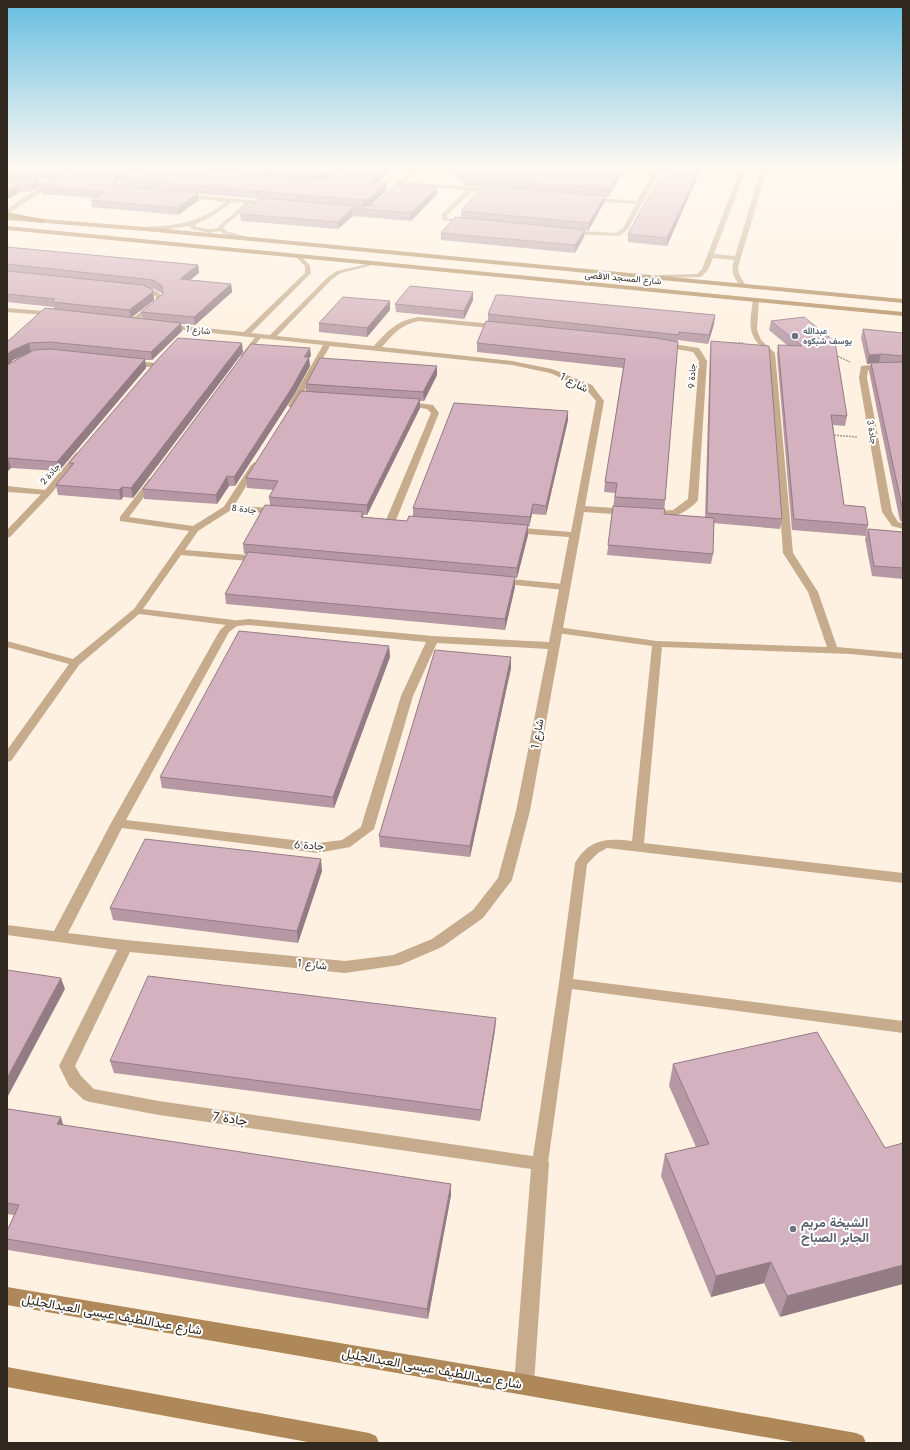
<svg xmlns="http://www.w3.org/2000/svg" width="910" height="1450" font-family="Jost,Vazirmatn,sans-serif">
<style>
.lines{fill:none;stroke-linecap:round;stroke-linejoin:round}
.path{stroke:#a69a8d;stroke-width:1.5;stroke-dasharray:2 1;stroke-linecap:butt}
.service{fill:#c6ac8d;fill-rule:evenodd}
.minor{fill:#c6ac8d;fill-rule:evenodd}
.tertiary{fill:#c6ac8d;fill-rule:evenodd}
.secondary{fill:#ae8859;fill-rule:evenodd}
.primary{fill:#9c6e2e;fill-rule:evenodd}
.wall{fill:#b598a3;fill-rule:evenodd}
.shaded-wall{fill:#947c85}
.building{fill:#d3b1be;stroke:#947c85}
.worship-dot{fill:#6b7280;stroke:#fff;stroke-width:1.5}
.labels{text-anchor:middle;stroke-width:4;stroke-linejoin:round;paint-order:stroke}
.far-street-label{font-size:9px;fill:#30281e;stroke:#fff}
.far-worship-label{font-size:9px;font-weight:bold;fill:#5b616d;stroke:#fff;text-anchor:start}
.street-label{font-size:11px;fill:#30281e;stroke:#fff}
.near-street-label{font-size:13px;fill:#30281e;stroke:#fff}
.near-worship-label{font-size:13px;font-weight:bold;fill:#5b616d;stroke:#fff;text-anchor:start}
</style>
<rect width="100%" height="100%" fill="#fff1e1"/>
<g class="lines">
<g class="path">
<polyline points="729,343 744,343"/>
<polyline points="835,355 850,362"/>
<polyline points="831,435 858,437"/>
</g>
<g class="service">
<polygon points="901,167 903,167 903,181 900,179"/>
<polygon points="52,181 54,184 7,214 7,209 24,197"/>
<path d="M756,298L759,300L757,330L761,340L775,353L793,553L818,592L837,647L903,653V659L850,654L662,647L644,843L903,873V883L607,848L598,853L587,864L573,979L903,1021V1033L572,989L548,1163L546,1168L540,1170L534,1168L532,1163L559,983L575,863C589,839 607,838 632,841L652,646L557,633L552,630L557,627L657,641L827,647L808,592L783,553L769,354C747,336 749,326 753,300Z"/>
<polygon points="257,335 262,336 246,357 242,357 240,356"/>
<polygon points="152,478 156,481 129,517 193,526 225,506 231,506 231,510 198,531 185,550 258,556 263,559 258,562 181,555 143,609 234,620 239,623 234,626 139,614 79,665 11,761 7,762 7,750 69,664 7,647 7,641 73,659 134,609 189,531 120,521 120,517 149,479"/>
<polygon points="47,490 50,491 50,495 10,537 7,538 7,530 44,491"/>
<polygon points="500,578 564,584 569,587 564,590 497,583 495,581"/>
</g>
<g class="minor">
<polygon points="77,167 83,167 52,185 7,183 7,179 51,181"/>
<polygon points="146,167 152,167 121,187 131,190 131,192 115,189 119,182"/>
<polygon points="213,167 219,167 213,173 224,176 224,178 208,175 208,170"/>
<polygon points="414,167 420,167 405,182 496,189 499,191 496,193 472,191 447,215 447,218 469,222 469,224 442,220 442,214 466,190 401,185 389,196 384,195"/>
<polygon points="571,167 654,171 656,167 662,167 628,229 619,236 569,234 566,232 569,230 616,233 623,228 636,204 588,201 585,199 588,197 637,201 652,174"/>
<path d="M184,194L271,202L274,204L271,206L251,204L223,227L226,231L247,237L248,238L245,240L222,233L220,231L209,233L191,229L190,226L171,229L143,230L142,229L145,227C179,225 198,223 226,202L182,197ZM232,202L245,203L217,228L209,229L196,227V224L211,217Z"/>
<path d="M298,254L310,265L311,273L251,333L270,335L328,277L337,271L376,262V264L341,273L332,279L277,336L374,346C388,330 398,320 419,317L503,325L504,327L500,329L419,321C402,324 393,334 382,347L512,361L552,369L592,385L604,401L585,506L628,509L633,512L628,515L584,512L530,811L512,880L483,918L442,947L400,965L345,973L130,952L75,1066L81,1076L94,1089L159,1101L546,1158L549,1163L534,1384L531,1391L524,1394L517,1391L514,1384L531,1169L159,1115L90,1102L84,1100L69,1086L59,1066L117,950L7,935V925L54,931L111,823L220,630L230,621L249,619L433,636L549,642L569,537L512,533L507,530L512,527L571,532L596,401L586,389L550,373L512,365L330,346L296,406L292,408L288,406L323,345L165,328L161,326L165,324L244,332L305,273V266L295,256ZM249,625L426,642L401,696L361,827L342,840L318,843L126,820L229,632L237,626ZM437,643L548,649L516,811L498,878L473,910L432,939L393,955L345,961L126,940L68,933L122,828L318,853L350,847L374,829L413,696Z"/>
<polygon points="138,287 156,291 163,296 161,303 133,324 130,324 130,320 156,301 156,297 152,294 136,290 135,289"/>
<polygon points="7,308 56,312 60,314 56,316 7,312"/>
<path d="M659,342L699,348L707,361L698,500C690,511 663,526 651,514L656,511L673,510L688,499L699,361L693,352L659,346Z"/>
<path d="M126,360L155,363L159,365C153,369 131,366 125,362Z"/>
<polygon points="879,364 903,365 903,369 868,370 867,378 892,512 898,522 903,523 903,529 892,526 882,512 859,378 861,366"/>
<polygon points="402,401 433,405 439,413 396,520 391,523 386,520 431,413 427,409 402,405"/>
<polygon points="79,452 83,455 50,495 7,492 7,486 45,490 76,453"/>
<polygon points="255,462 259,465 234,506 276,508 281,511 276,514 225,510 223,508 251,465"/>
</g>
<path class="tertiary" d="M741,167H747L714,254L735,256L762,167H768L738,267L739,274L746,286L745,287H741C734,278 730,271 734,260L713,258L708,270L701,277L657,278L656,277L659,275L697,274L702,269Z"/>
<g class="secondary">
<polygon points="7,216 145,227 903,299 903,303 145,231 7,220"/>
<polygon points="7,226 903,312 903,316 7,230"/>
<polygon points="7,1287 524,1374 856,1433 863,1436 866,1443 799,1443 7,1305"/>
<polygon points="7,1367 369,1433 376,1436 379,1443 313,1443 7,1387"/>
</g>
<polygon class="primary" points="7,212 42,219 45,221 42,223 7,216"/>
</g>
<g class="wall">
<polygon points="7,167 207,169 207,170 216,171 216,167 344,167 332,177 335,177 346,167 394,167 394,168 377,182 387,183 387,190 371,205 437,187 437,194 411,221 353,216 338,229 241,221 240,214 260,199 124,187 123,180 139,169 118,181 116,184 125,187 198,193 199,200 178,215 92,207 91,200 94,198 42,194 40,187 68,170 51,179 39,179 40,186 29,192 20,192 7,199"/>
<polygon points="444,167 627,167 626,168 623,168 623,173 608,197 605,197 604,203 588,231 585,230 584,237 575,253 441,240 441,233 461,218 461,211 483,187 466,186"/>
<polygon points="665,167 702,167 667,246 628,242 628,234"/>
<path d="M7,247L198,265L199,273L190,280L231,284L232,292L195,325L181,324L182,331L152,360H145L146,368L59,471L11,468L7,472V342L54,309V307L7,302ZM149,288L154,289L163,294L141,312L143,319L132,317L154,300L153,290ZM29,352L9,364L13,360Z"/>
<polygon points="473,300 464,319 396,312 395,304"/>
<polygon points="390,301 390,310 367,337 319,332 319,323"/>
<polygon points="488,314 715,315 714,324 708,344 678,340 664,514 705,517 710,350 711,341 782,519 780,529 713,523 713,554 711,564 607,555 615,493 604,492 605,482 623,368 477,352 477,343 488,321"/>
<polygon points="804,317 847,416 845,426 833,425 844,505 868,525 866,536 792,530 777,354 778,345 788,346 769,330 771,321"/>
<polygon points="863,329 903,333 903,522 900,521 869,371 871,363 867,364 861,338"/>
<polygon points="243,352 133,498 123,497 121,500 58,495 56,485 70,468 69,463"/>
<polygon points="311,356 309,358 310,366 294,395 235,486 229,486 217,504 144,499 143,489"/>
<polygon points="437,375 424,401 420,401 420,408 367,515 363,515 364,517 407,521 413,516 413,508 568,420 546,515 532,514 529,527 528,527 528,535 517,578 515,578 515,587 505,630 226,604 225,594 247,554 244,554 243,544 270,505 269,497 273,490 247,488 246,478 306,392 306,384"/>
<polygon points="903,528 903,579 872,576 865,539 868,529 903,532"/>
<polygon points="389,646 390,657 334,808 162,788 160,777"/>
<polygon points="511,657 511,668 470,857 380,847 379,836"/>
<polygon points="322,871 298,943 113,920 110,908"/>
<polygon points="496,1018 495,1030 480,1121 114,1073 110,1061"/>
<polygon points="673,1064 885,1148 780,1317 764,1283 711,1297 661,1176 665,1154 696,1147 669,1086"/>
<polygon points="7,1111 63,1125 451,1195 428,1319 8,1250 7,1247 7,1231 14,1215 7,1214"/>
</g>
<g class="shaded-wall">
<polygon points="60,167 74,167 51,179 49,173"/>
<polygon points="130,167 144,167 118,181 114,190 112,183 117,174"/>
<polygon points="336,167 344,167 330,179 311,180 311,174"/>
<polygon points="387,167 394,167 394,168 370,189 370,182"/>
<polygon points="623,167 623,173 608,197 608,189"/>
<polygon points="700,167 702,167 667,246 667,238"/>
<polygon points="39,179 40,186 29,192 27,185"/>
<polygon points="387,183 387,190 369,207 362,207 362,200"/>
<polygon points="19,185 20,192 8,199 7,191"/>
<polygon points="437,187 437,194 411,221 411,213"/>
<polygon points="198,193 199,200 178,215 177,208"/>
<polygon points="605,196 604,203 588,231 589,223"/>
<polygon points="352,208 353,216 338,229 338,222"/>
<polygon points="585,230 584,237 575,253 575,245"/>
<polygon points="198,265 199,273 181,287 180,279"/>
<polygon points="231,284 232,292 195,325 194,317"/>
<polygon points="153,290 154,300 131,318 129,310"/>
<polygon points="473,292 473,300 464,319 464,311"/>
<polygon points="390,301 390,310 367,337 367,328"/>
<polygon points="715,315 714,324 708,344 709,335"/>
<polygon points="181,323 182,331 152,360 151,352"/>
<polygon points="29,343 31,352 13,360 7,366 7,355 11,351"/>
<polygon points="242,343 243,352 133,498 131,488"/>
<polygon points="310,348 311,356 309,358 310,366 294,395 235,486 234,477"/>
<polygon points="881,354 879,362 867,364 869,355"/>
<polygon points="145,359 146,368 59,471 57,462"/>
<polygon points="437,366 437,375 424,401 423,392"/>
<polygon points="420,399 420,408 367,515 367,505"/>
<polygon points="568,411 568,420 546,515 546,506"/>
<polygon points="8,458 11,468 7,472 7,459"/>
<polygon points="227,476 229,486 217,504 216,495"/>
<polygon points="122,487 123,497 121,500 119,490"/>
<polygon points="533,504 532,514 529,527 530,517"/>
<polygon points="528,525 528,535 517,578 517,568"/>
<polygon points="515,577 515,587 505,630 505,619"/>
<polygon points="389,646 390,657 334,808 333,797"/>
<polygon points="511,657 511,668 470,857 470,846"/>
<polygon points="321,859 322,871 298,943 297,931"/>
<polygon points="61,978 65,989 7,1098 7,1078"/>
<polygon points="496,1018 495,1030 480,1121 481,1110"/>
<polygon points="61,1117 64,1128 57,1124"/>
<polygon points="451,1184 451,1195 428,1319 427,1309"/>
<polygon points="771,1262 764,1283 711,1297 716,1276"/>
<polygon points="903,1265 903,1284 780,1317 787,1296"/>
</g>
<g class="building">
<polygon points="7,167 60,167 49,173 7,171"/>
<polygon points="74,167 130,167 117,174 112,183 125,187 198,193 177,208 91,200 104,192 40,187"/>
<polygon points="143,167 207,167 207,170 311,180 335,177 346,167 387,167 370,182 387,183 369,199 362,200 123,180"/>
<polygon points="234,167 336,167 330,172 311,174"/>
<polygon points="453,167 623,167 608,189 466,178"/>
<polygon points="665,167 700,167 667,238 628,234"/>
<polygon points="7,178 39,179 27,185 19,185 7,191"/>
<polygon points="397,184 437,187 411,213 352,208 338,222 240,214 261,198 362,207 375,204"/>
<polygon points="483,186 605,196 589,223 461,211"/>
<polygon points="455,217 585,230 575,245 441,233"/>
<polygon points="7,247 198,265 180,279 231,284 194,317 141,312 163,294 162,286 153,280 7,264"/>
<polygon points="7,271 143,285 153,290 153,292 129,310 52,302 55,299 7,294"/>
<polygon points="410,286 473,292 464,311 395,304"/>
<polygon points="496,295 502,295 715,315 709,335 679,332 679,335 488,314"/>
<polygon points="343,297 390,301 367,328 319,323"/>
<polygon points="45,308 181,323 151,352 50,342 29,343 11,351 7,355 7,342"/>
<polygon points="804,317 835,342 847,416 831,415 844,505 865,507 868,525 794,519 778,345 802,346 771,321"/>
<polygon points="486,321 656,338 678,342 665,500 615,497 617,483 605,482 625,359 477,343"/>
<polygon points="863,329 903,333 903,356 881,354 869,355"/>
<polygon points="178,338 242,343 131,488 122,487 119,490 56,485 74,463 69,463 158,359"/>
<polygon points="711,341 769,346 782,519 707,513"/>
<polygon points="251,344 310,348 304,357 309,357 293,386 234,477 227,476 216,495 143,489"/>
<polygon points="50,349 145,359 57,462 8,458 7,459 7,365 34,350"/>
<polygon points="320,358 437,366 423,392 306,384"/>
<polygon points="903,362 903,511 871,363"/>
<polygon points="301,391 420,399 367,505 269,497 278,481 246,478"/>
<polygon points="454,403 568,411 546,506 533,504 530,517 413,508"/>
<polygon points="265,505 363,512 361,517 407,521 409,516 528,525 517,568 243,544"/>
<polygon points="613,506 665,509 664,514 714,518 713,554 608,545"/>
<polygon points="868,529 903,532 903,568 874,566"/>
<polygon points="248,552 515,577 505,619 225,594"/>
<polygon points="239,631 389,646 333,797 160,777"/>
<polygon points="435,650 511,657 470,846 379,836"/>
<polygon points="145,839 321,859 297,931 110,908"/>
<polygon points="7,970 61,978 7,1078"/>
<polygon points="148,976 496,1018 481,1110 110,1061"/>
<polygon points="817,1032 885,1148 903,1143 903,1265 787,1296 771,1262 716,1276 665,1154 709,1144 673,1064"/>
<polygon points="8,1109 61,1117 57,1124 451,1184 427,1309 7,1239 7,1231 19,1205 7,1203 7,1111"/>
</g>
<linearGradient id="sky" x2="0" y2="1"><stop stop-color="#66bee1"/><stop offset="0.45" stop-color="#fff9f2"/><stop offset="1" stop-color="#fff9f2" stop-opacity="0"/></linearGradient>
<rect width="910" height="370" fill="url(#sky)"/>
<g class="worship-dot">
<circle cx="795" cy="336" r="4"/>
<circle cx="793" cy="1229" r="4"/>
</g>
<g class="labels">
<g class="far-street-label">
<text transform="translate(623 278) rotate(5)" y="3">شارع المسجد الاقصى</text>
<text transform="translate(198 330) rotate(6)" y="3">شارع 1</text>
<text transform="translate(692 376) rotate(-88)" y="3">جادة 9</text>
<text transform="translate(872 432) rotate(80)" y="3">جادة 3</text>
<text transform="translate(50 474) rotate(-49)" y="3">جادة 2</text>
<text transform="translate(244 509) rotate(6)" y="3">جادة 8</text>
</g>
<g class="far-worship-label">
<text x="803" y="334">عبدالله<tspan x="803" dy="10">يوسف شبكوه</tspan></text>
</g>
<g class="street-label">
<text transform="translate(574 382) rotate(27)" y="4">شارع 1</text>
<text transform="translate(537 734) rotate(-80)" y="4">شارع 1</text>
<text transform="translate(309 845) rotate(3)" y="4">جادة 6</text>
<text transform="translate(312 964) rotate(6)" y="4">شارع 1</text>
</g>
<g class="near-street-label">
<text transform="translate(230 1118) rotate(8)" y="5">جادة 7</text>
<text transform="translate(112 1314) rotate(10)" y="5">شارع عبداللطيف عيسى العبدالجليل</text>
<text transform="translate(432 1368) rotate(10)" y="5">شارع عبداللطيف عيسى العبدالجليل</text>
</g>
<g class="near-worship-label">
<text x="801" y="1227">الشيخة مريم<tspan x="801" dy="15">الجابر الصباح</tspan></text>
</g>
</g>
<rect width="910" height="1450" fill="none" stroke="#30281e" stroke-width="16"/>
</svg>
